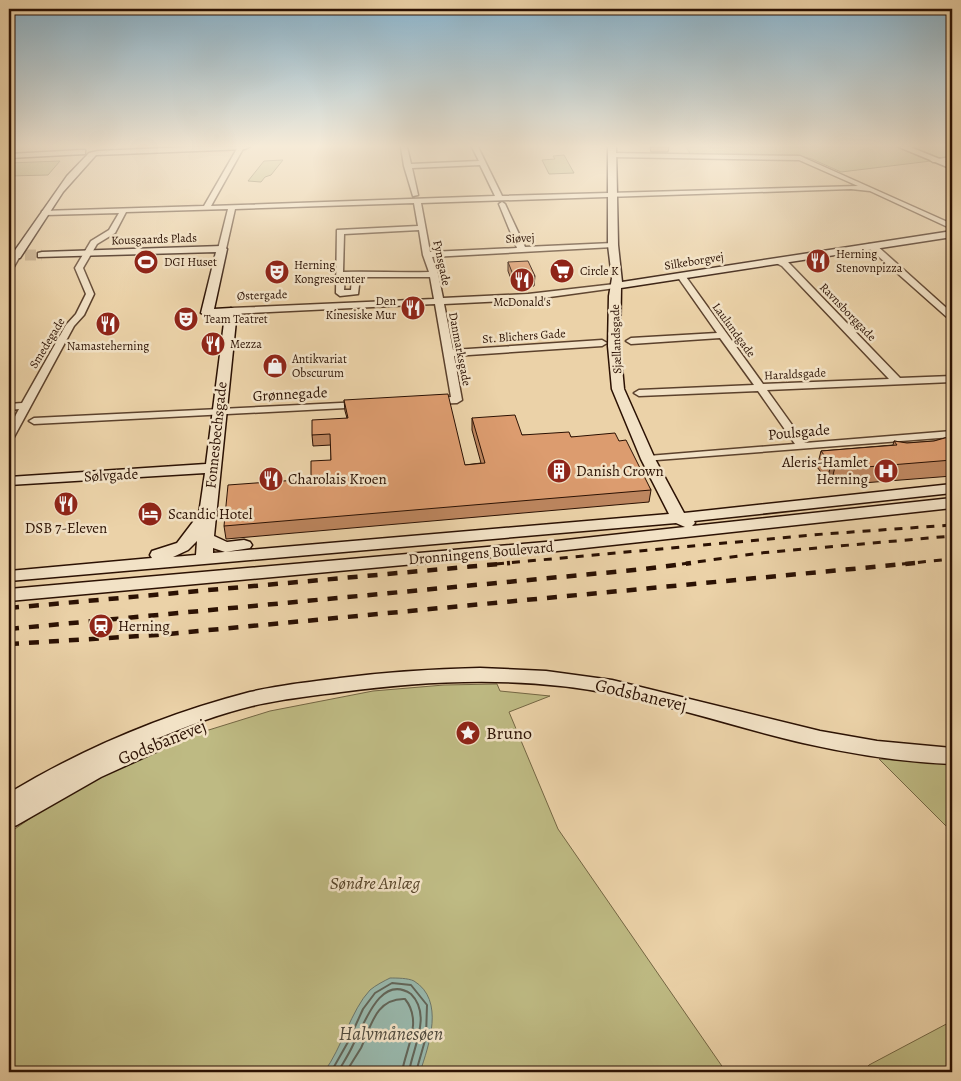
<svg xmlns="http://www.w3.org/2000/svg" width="961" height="1081" font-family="Alegreya,serif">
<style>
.green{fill:#beba83;stroke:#746643}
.water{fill:#98b7ab;stroke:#6c7568}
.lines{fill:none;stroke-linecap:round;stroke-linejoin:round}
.shore{stroke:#626457;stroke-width:2}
.secondary-tunnel{stroke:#c5ab87;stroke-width:11;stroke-dasharray:11 5.5;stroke-linecap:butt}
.street-casing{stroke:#5b412c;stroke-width:3}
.secondary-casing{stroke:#2b1103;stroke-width:3}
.street{fill:#f2e2c6;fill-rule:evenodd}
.secondary{fill:#f2e2c6;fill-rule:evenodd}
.rail-far1{stroke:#2b1103;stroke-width:3;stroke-dasharray:8 8;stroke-linecap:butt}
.rail{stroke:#2b1103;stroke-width:4.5;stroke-dasharray:10 10;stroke-linecap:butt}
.wall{fill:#bd865f;stroke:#2b1103}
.shaded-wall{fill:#9a6d4e;stroke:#2b1103}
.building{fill:#dc9c6f;stroke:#2b1103}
.labels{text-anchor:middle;stroke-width:5;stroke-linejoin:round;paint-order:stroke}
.far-street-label{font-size:12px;fill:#2b1103;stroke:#f2e2c6}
.far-poi-label{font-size:12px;fill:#2b1103;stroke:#f2e2c6;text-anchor:start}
.street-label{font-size:15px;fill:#2b1103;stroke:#f2e2c6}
.poi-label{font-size:15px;fill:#2b1103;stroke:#f2e2c6;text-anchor:start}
.near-street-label{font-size:18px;fill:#2b1103;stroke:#f2e2c6}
.near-poi-label{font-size:18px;fill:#2b1103;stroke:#f2e2c6;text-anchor:start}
.near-park-label{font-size:18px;font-style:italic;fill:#574429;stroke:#f2e2c6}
.near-water-label{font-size:19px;font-style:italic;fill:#514b3e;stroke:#f2e2c6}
</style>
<rect width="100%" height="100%" fill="#ebd2a8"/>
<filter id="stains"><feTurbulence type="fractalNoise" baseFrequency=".004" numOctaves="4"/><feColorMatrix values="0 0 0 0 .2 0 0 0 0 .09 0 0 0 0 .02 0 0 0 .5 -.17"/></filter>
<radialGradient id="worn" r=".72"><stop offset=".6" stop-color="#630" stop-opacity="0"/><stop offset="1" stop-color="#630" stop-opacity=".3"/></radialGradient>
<g class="green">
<polygon points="686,147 898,147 931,161 841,172 812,159 797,155 691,155"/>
<polygon points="908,147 951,147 952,157 935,158"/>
<polygon points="564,155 574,173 549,174 542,160 555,159 553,156"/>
<polygon points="283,160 271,175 265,177 261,182 248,181 264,161"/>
<polygon points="60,161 48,175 9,176 9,163"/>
<polygon points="497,684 500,691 550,696 509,712 558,829 726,1072 9,1072 9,833 51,804 127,762 199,733 270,711 373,691 444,685"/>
<polygon points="879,759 952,764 952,832"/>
<polygon points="952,1021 952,1072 863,1072 869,1065"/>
</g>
<path class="water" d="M390,978C397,978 408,978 414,981C445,1000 429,1045 420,1072H324C342,1048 351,1010 370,990C376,985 384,981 390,978Z"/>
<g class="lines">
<g class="shore">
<polyline points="331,1072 348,1042 363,1009 375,993 392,983 411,985 427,1005 426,1037 416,1072"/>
<path d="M338,1072C343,1063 349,1054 353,1045C364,1025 380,973 411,994C432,1015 413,1047 409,1072"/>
<path d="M346,1072C351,1064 356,1056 361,1048C371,1026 376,998 405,999C423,1021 406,1048 402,1072"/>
</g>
<polyline class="secondary-tunnel" points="25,255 42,255"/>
<defs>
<g id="street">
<path d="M238,147H244L211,206L495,196L480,165L412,168L418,195L413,196L404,166L401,147H407L411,164L479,161L472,147H478L502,196L858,186L799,160L612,157L609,155L612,153L800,156L952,224V229L870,191L851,189L421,203L430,252L517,248L499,204L502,202L505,204L525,247L613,243L617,245L613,247L432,257L438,274L443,298L528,294L615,284L619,286L615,288L528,300L444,304L453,350L602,340L607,343L602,346L454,356L462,400L457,403L434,404L430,403V399L451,397L435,304L231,314L227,311L231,308L434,299L430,277H360L358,294L340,296L336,293L337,230L418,226L414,203L235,209L226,249L222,251L218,249L228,209L126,212L115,233L97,244L83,268L94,294L84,315L74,326L14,437L9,440V428L19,409L9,410V404L22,403L66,325L76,314L86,294L75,268L91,241L109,230L119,213L45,215H42V211L204,206ZM419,230L423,255L429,272C400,273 372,271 343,272L344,234ZM345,277H352L351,290H344Z"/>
<polygon points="952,157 952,161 933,162 930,160"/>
<polygon points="869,244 875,244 952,313 952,320 949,319 869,248"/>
<polygon points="13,254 20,256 12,270 9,270 9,262"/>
<polygon points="776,259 788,262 900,378 952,376 952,382 767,390 805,443 952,431 952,437 644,461 642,459 644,457 648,456 795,444 758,391 639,396 634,393 639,390 754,385 720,338 631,344 626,341 631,338 717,333 677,276 678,274 684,274 763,384 889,379 782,266 776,263"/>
<polygon points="361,402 365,403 366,405 365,407 34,424 29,421 34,418"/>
</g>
<g id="secondary">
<polygon points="187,147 249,147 245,149 96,155 63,192 20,258 12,258 11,256 67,176 89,153 98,151"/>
<path d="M608,147H616L618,245L622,282L952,231V237L621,288L620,346L624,389L655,459L684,513L952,484V493L694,521L695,523L692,526L952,498V508L557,551L9,601V589L557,541L685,527L676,523L9,581V571L152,558L150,555L152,551L177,543L199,514L205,473L9,485V477L206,464L225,315L207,316L201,313L216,252L38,257V253L42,252L222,246L227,249L214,309L231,308L237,311L214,536L227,542L244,540L250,542L252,545L250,548L225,552L213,548V553L669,514L641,459L612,389L608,346L609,296L612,278L608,245ZM197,541L196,555L173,557L188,550Z"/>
<polygon points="899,147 910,147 952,164 952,169"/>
<polygon points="82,150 85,150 85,154 9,158 9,154"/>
<path d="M480,668L546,671L612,680L820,731L877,741L952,748V764C902,762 852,754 803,743C739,728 677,707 613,694C523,676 431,680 341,692C311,696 282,699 252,706C219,714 187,726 156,739L161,745L158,751L101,777L17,825L9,828V793C84,748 165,714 250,692C280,685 310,682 340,678C387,672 433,669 480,668Z"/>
</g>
</defs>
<use href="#street" class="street-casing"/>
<use href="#secondary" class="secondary-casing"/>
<use href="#street" class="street"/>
<use href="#secondary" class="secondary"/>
<g class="rail-far1">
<polyline points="496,564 824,534 952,525"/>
<polyline points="682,564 760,553 952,536"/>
<polyline points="902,564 952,559"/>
</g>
<g class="rail">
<polyline points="9,608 510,563"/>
<polyline points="9,629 645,569 691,563"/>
<polyline points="9,644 157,635 915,563"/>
</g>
</g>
<g class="wall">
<polygon points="650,147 669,147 668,152 651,152"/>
<polygon points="508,262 535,276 534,286 514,287 508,271"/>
<polygon points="344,400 465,465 481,463 472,430 472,418 522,435 571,437 619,441 651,490 649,502 226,539 224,526 311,479 331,460 331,445 313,446 312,435 347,418 345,411"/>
<polygon points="952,436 952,476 837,485 832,479 827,480 817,467 821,451 893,445 894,441 907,443 934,441"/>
</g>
<polygon class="shaded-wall" points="836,463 832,479 827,480 831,464"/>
<g class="building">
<polygon points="528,261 535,276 514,277 508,262"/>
<polygon points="448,394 465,465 485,463 472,418 515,415 522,435 569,432 571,437 615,433 619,441 626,440 651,490 224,526 228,485 311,479 311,461 331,460 330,434 312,435 312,420 348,418 344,400"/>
<polygon points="952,436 952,460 841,469 836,463 831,464 821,451 897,445 894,441 907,443 934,441"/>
</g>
<linearGradient id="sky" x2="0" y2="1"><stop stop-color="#88b5d0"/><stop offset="0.49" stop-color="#f6ebd8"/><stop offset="1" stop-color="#f6ebd8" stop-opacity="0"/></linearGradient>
<rect width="961" height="298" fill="url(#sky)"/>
<defs>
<symbol id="restaurant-disc" viewBox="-11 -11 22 22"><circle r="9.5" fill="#8f2418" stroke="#f2e2c6"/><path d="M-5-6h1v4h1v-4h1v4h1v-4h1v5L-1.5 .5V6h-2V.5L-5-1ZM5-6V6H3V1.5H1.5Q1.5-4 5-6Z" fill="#fff"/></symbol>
<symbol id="stadium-disc" viewBox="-11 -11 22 22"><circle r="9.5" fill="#8f2418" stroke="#f2e2c6"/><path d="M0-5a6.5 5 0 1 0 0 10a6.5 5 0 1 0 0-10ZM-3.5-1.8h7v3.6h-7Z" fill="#fff"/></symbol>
<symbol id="supermarket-disc" viewBox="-11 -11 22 22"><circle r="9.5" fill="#8f2418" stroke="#f2e2c6"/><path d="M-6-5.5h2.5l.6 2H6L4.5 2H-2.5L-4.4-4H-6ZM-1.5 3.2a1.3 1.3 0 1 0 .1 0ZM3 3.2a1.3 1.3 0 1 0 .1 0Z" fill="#fff"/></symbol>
<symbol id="theatre-disc" viewBox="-11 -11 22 22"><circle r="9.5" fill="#8f2418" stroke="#f2e2c6"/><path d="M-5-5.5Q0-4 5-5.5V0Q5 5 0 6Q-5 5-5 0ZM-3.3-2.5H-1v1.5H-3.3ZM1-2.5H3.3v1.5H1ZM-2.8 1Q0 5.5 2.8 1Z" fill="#fff"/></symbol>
<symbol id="shop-disc" viewBox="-11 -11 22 22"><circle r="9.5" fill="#8f2418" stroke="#f2e2c6"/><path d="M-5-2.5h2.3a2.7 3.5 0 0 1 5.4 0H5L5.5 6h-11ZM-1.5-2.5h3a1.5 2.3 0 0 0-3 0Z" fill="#fff"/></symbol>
<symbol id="building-disc" viewBox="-11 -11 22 22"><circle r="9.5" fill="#8f2418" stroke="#f2e2c6"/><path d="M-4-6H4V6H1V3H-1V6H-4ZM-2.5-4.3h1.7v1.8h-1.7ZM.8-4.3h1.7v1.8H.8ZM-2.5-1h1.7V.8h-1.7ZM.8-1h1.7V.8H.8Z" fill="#fff"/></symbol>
<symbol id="hospital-disc" viewBox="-11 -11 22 22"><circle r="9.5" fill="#8f2418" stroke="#f2e2c6"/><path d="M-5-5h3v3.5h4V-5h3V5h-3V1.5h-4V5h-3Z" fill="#fff"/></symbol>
<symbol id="hotel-disc" viewBox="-11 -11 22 22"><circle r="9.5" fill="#8f2418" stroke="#f2e2c6"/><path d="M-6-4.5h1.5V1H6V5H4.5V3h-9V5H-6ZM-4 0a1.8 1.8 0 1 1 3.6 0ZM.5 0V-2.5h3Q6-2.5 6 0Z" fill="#fff"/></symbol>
<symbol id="station-disc" viewBox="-11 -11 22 22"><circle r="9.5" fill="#8f2418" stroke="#f2e2c6"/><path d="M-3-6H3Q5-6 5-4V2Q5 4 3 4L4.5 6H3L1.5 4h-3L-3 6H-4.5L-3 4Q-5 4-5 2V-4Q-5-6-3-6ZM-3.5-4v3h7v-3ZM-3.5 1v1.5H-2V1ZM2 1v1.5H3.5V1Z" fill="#fff"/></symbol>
<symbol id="sight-disc" viewBox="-11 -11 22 22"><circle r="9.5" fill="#8f2418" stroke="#f2e2c6"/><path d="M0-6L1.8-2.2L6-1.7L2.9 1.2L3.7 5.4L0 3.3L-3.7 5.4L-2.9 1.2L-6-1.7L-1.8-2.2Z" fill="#fff"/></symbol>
</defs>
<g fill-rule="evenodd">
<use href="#restaurant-disc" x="804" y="247" width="28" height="28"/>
<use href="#stadium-disc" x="132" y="248" width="28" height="28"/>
<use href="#supermarket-disc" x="548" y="257" width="28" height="28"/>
<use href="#theatre-disc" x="263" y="258" width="28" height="28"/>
<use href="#restaurant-disc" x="508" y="266" width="28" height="28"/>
<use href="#restaurant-disc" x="399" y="294" width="28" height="28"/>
<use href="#theatre-disc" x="172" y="305" width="28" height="28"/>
<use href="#restaurant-disc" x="94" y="310" width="28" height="28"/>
<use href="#restaurant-disc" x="199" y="330" width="28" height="28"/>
<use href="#shop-disc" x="261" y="352" width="28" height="28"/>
<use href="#building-disc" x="545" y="457" width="28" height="28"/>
<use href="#hospital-disc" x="872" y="457" width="28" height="28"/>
<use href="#restaurant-disc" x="257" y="465" width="28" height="28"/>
<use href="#restaurant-disc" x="52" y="490" width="28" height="28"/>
<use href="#hotel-disc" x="136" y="500" width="28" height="28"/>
<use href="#station-disc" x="87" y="612" width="28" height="28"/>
<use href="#sight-disc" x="454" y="719" width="28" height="28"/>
</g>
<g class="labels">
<g class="far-street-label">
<text transform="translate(520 238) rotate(-3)" y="4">Siøvej</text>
<text transform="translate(154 239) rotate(-2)" y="4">Kousgaards Plads</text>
<text transform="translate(694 261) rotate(-9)" y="4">Silkeborgvej</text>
<text transform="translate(442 263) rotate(78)" y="4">Fynsgade</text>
<text transform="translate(262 295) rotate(-2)" y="4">Østergade</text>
<text transform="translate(848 312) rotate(46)" y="4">Ravnsborggade</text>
<text transform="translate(734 330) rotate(54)" y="4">Laulundgade</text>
<text transform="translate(524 336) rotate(-4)" y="4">St. Blichers Gade</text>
<text transform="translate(616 339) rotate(-92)" y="4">Sjællandsgade</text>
<text transform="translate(47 343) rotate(-59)" y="4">Smedegade</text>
<text transform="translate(460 349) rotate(79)" y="4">Danmarksgade</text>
<text transform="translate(795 374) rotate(-3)" y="4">Haraldsgade</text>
</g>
<g class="far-poi-label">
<text x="836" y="258">Herning<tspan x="836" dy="14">Stenovnpizza</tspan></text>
<text x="164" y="266">DGI Huset</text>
<text x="294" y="269">Herning<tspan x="294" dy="14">Kongrescenter</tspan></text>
<text x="580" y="275">Circle K</text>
<text x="396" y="305" text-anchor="end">Den<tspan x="396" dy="14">Kinesiske Mur</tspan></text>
<text x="522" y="306" text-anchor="middle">McDonald's</text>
<text x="204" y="323">Team Teatret</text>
<text x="230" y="348">Mezza</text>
<text x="108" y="350" text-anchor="middle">Namasteherning</text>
<text x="292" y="363">Antikvariat<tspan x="292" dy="14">Obscurum</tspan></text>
</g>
<g class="street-label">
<text transform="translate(290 394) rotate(-3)" y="5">Grønnegade</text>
<text transform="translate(799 432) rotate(-5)" y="5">Poulsgade</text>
<text transform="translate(216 435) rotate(-84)" y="5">Fonnesbechsgade</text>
<text transform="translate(111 475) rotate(-3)" y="5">Sølvgade</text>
<text transform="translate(481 553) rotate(-5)" y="5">Dronningens Boulevard</text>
</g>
<g class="poi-label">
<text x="868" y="467" text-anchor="end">Aleris-Hamlet<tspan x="868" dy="17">Herning</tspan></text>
<text x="576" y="476">Danish Crown</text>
<text x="288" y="484">Charolais Kroen</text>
<text x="168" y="519">Scandic Hotel</text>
<text x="66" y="533" text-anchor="middle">DSB 7-Eleven</text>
<text x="118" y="631">Herning</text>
</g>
<g class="near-street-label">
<text transform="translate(641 695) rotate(13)" y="6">Godsbanevej</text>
<text transform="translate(162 742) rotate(-22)" y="6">Godsbanevej</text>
</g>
<g class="near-poi-label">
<text x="486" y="739">Bruno</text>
</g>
<g class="near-park-label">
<text x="375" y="889">Søndre Anlæg</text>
</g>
<g class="near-water-label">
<text x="391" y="1040">Halvmånesøen</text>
</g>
</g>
<rect width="961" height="1081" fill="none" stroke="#ebd2a8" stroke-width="30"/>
<rect x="10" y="10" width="941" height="1061" fill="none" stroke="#2b1103" stroke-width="2.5"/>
<rect x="15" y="15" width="931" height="1051" fill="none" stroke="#2b1103"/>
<rect width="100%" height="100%" filter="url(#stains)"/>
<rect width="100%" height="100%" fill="url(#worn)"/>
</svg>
